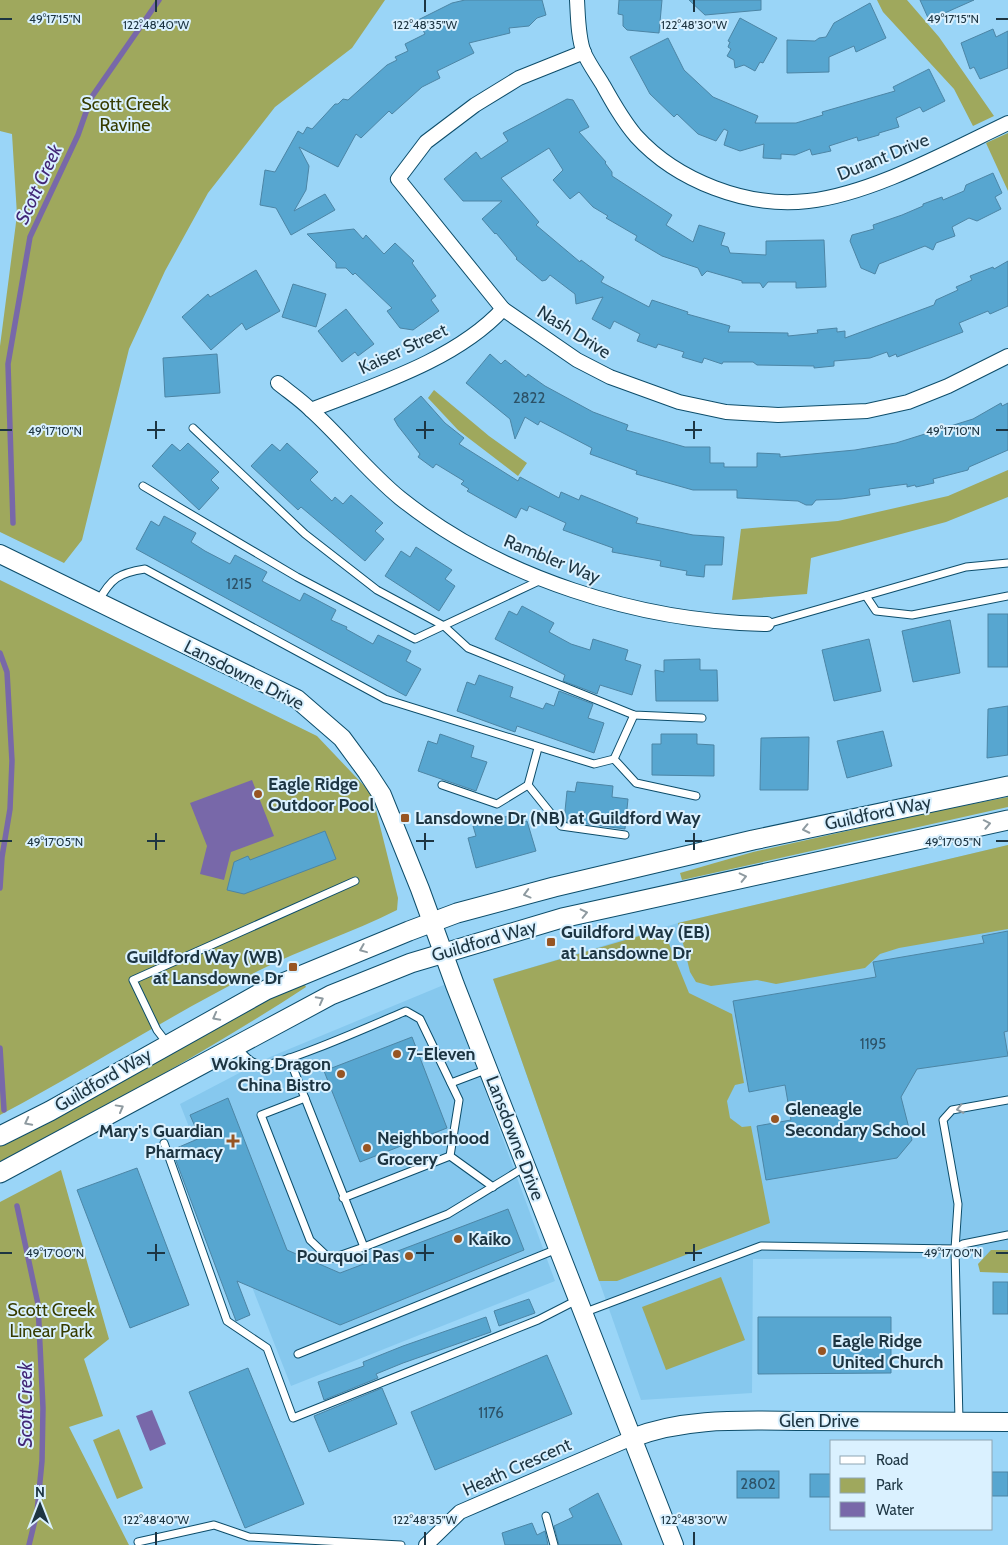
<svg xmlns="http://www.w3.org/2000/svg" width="1008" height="1545" font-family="Cabin,sans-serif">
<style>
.built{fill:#86c8ee}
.green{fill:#9fa85d}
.water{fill:#7868a9}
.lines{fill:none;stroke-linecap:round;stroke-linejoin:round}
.stream{stroke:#7868a9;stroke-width:5.5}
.building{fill:#57a6d0;stroke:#4c85a5}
.service-casing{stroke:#0d4d6a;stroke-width:9}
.minor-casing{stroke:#0d4d6a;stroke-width:16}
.tertiary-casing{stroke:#0d4d6a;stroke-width:20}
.secondary-casing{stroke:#0d4d6a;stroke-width:21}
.service{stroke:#fff;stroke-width:7}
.minor{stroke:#fff;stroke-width:14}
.tertiary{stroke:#fff;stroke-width:18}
.secondary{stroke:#fff;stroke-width:19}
.oneway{stroke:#8e9aa0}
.ticks{fill:none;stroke:#1d3542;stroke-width:2}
.poi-dot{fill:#975523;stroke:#daf1ff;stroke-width:2}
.labels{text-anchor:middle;stroke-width:4;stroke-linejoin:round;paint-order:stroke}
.number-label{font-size:15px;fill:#2c5166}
.park-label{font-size:18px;fill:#373c00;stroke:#daf1ff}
.street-label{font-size:18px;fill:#1d3542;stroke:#daf1ff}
.poi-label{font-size:18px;font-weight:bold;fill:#1d3542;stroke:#daf1ff;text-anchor:start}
.water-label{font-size:19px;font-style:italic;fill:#422777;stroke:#daf1ff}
.ticks-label{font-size:12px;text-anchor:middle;fill:#1d3542;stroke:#daf1ff;stroke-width:4;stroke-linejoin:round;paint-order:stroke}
</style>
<rect width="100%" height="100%" fill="#9ad5f7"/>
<g class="built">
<polygon points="1008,845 1008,1258 753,1259 752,1393 641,1400 493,979 678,923"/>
<polygon points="446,984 555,1281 291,1386 180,1104 270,1057"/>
</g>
<g class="green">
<polygon points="0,0 385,0 352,48 275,107 208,193 165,271 129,349 82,540 64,563 0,532 0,346 17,215 12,134 0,131"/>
<polygon points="877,0 907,0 939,37 994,116 973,126 954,89 883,12"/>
<polygon points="1008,133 1008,191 986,143"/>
<polygon points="434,390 489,436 527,463 518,476 458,430 428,398"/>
<polygon points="1008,470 1008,497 946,522 811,558 807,594 732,600 741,529 838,521 948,496"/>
<path d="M0,580L317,736L372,794L398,898L397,910C352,933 303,948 258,971C170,1015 87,1069 0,1115Z"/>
<polygon points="1008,797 1008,807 682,880 680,873 753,852 936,811"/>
<polygon points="1008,845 1008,929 899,948 880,954 865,968 776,984 757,980 711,986 696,982 690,972 678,923"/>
<polygon points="663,929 689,993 732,1014 744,1083 735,1085 727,1101 730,1118 742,1127 751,1126 770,1223 617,1281 599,1281 493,979"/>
<path d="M304,983L306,987C208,1051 104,1108 0,1163V1146C103,1096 199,1030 304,983Z"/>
<polygon points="61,1170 109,1339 84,1359 103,1416 69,1427 129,1545 0,1545 0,1202"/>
<polygon points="991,1250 1008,1250 1008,1273 980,1272 978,1264"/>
<polygon points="721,1277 745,1340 666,1370 642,1307"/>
<polygon points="119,1429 143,1488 117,1499 93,1440"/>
</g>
<g class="water">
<polygon points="252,780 274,836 231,852 224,880 200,874 207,846 190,803"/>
<polygon points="152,1410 166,1444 150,1451 136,1416"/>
</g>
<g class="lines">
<g class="stream">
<polyline points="13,523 8,364 30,237 78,135 91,98 159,0"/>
<polyline points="0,653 7,672 12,761 10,809 2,857 0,888"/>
<polyline points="0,1048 4,1110"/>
<polyline points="17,1206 38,1304 43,1408 42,1461 37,1512 29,1545"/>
</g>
</g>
<g class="building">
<polygon points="465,0 542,0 546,15 537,18 529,26 509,28 510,33 469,43 474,53 437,71 440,78 422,87 392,114 389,111 361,138 356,134 338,167 299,147 309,166 306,190 294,211 325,194 335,210 291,235 276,208 260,205 265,170 275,172 298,131 303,134 307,127 312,129 335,104 338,104 343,99 348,100 387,65 397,60 395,57 408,51 405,44 425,34 418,20 452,3"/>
<polygon points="619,0 662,0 659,33 627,30 623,26 623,15 618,14"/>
<polygon points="689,0 761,0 761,10 705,15"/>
<polygon points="920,0 974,0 929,20"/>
<polygon points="870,3 886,38 856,52 854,46 829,57 829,72 787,73 787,40 815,41 819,38 826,37 834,23"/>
<polygon points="740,18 777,38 763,63 760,62 755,71 744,65 735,68 734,60 727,56 731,49 728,47 730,42 728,41"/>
<polygon points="993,29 996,37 1008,31 1008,68 980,79 974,67 970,69 961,43"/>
<polygon points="668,38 684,70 713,97 758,116 755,123 796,123 823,115 822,112 895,91 893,87 929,69 945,101 923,112 920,107 896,118 899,127 879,133 879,135 858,141 857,137 829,146 831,151 812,155 810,149 795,155 781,154 781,159 763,158 764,144 740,151 724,145 728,131 724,129 716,141 698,134 677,114 674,117 650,94 630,57"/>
<polygon points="567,99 573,100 589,127 579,132 606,162 605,163 612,172 612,176 672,215 666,225 693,242 699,225 725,233 721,245 728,247 730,253 766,255 766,241 824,240 826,287 796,288 796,282 768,282 763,288 760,283 742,283 742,281 707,271 702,276 698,268 662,256 635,240 637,236 606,218 608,216 593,207 579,192 570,199 553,180 563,170 549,148 501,178 539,222 536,225 580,262 581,260 604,277 601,282 649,307 652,300 688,312 687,314 730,326 728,332 788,333 788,336 818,333 817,330 837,328 837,332 845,331 845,338 934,305 936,300 958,290 956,287 972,280 970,276 993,267 994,269 1008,261 1008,306 990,314 988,311 959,323 963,332 897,357 896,354 889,357 887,352 870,358 834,361 834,366 814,368 814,366 757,365 753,362 723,362 722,364 704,358 702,363 682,357 684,352 658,344 656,348 637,341 640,334 614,321 610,329 592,319 603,297 576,304 575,294 550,275 546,280 542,281 516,259 517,258 496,233 495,234 482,219 502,201 463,201 444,179 476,152 481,159 508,141 503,133"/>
<polygon points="993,173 1002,193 995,197 1001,209 977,221 969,218 952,227 955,236 936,243 933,250 925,246 879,264 875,274 861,268 850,241 852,235 874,229 873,225 902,215 923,206 923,204 942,197 943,200 964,191 966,185"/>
<polygon points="354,229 363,239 366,235 384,254 395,243 414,261 412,263 436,296 431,300 439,311 413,330 400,328 387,311 392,308 355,273 353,275 346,268 336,268 336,263 307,234"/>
<polygon points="256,270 280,311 246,330 242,323 211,350 182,317 208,294 210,297"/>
<polygon points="293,284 326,294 316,327 282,317"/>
<polygon points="346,309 374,344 358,356 355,352 342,362 318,331"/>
<polygon points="217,354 220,393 165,397 163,358"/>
<polygon points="490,354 501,364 505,360 526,377 528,374 545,386 593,412 628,425 626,430 685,447 710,447 710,463 724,463 724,467 757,467 757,453 780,454 780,457 855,450 896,443 973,419 1001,403 1002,406 1008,403 1008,450 969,467 968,470 933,479 934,483 916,487 915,485 907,487 907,484 869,489 870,495 841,499 816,500 812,505 806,505 798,501 737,498 737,490 693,490 636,474 637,471 590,454 592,448 540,421 538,425 525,417 515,439 510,419 466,383"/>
<polygon points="421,396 445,423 464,438 459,444 518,481 520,477 559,498 561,492 579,500 581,495 638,518 636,523 693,535 724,537 722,565 705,565 704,577 686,575 687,571 660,566 661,561 612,552 613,548 563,530 566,523 529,506 527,511 521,508 516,518 481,499 467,491 469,489 461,484 464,481 436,464 433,468 418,457 420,454 398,426 394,419"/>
<polygon points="188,443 219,472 211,480 219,488 199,510 152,466 172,444 180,451"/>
<polygon points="287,443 318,472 310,480 332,501 335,497 343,504 351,495 383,523 375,531 384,539 365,561 301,507 298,510 251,466 272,444 280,451"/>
<polygon points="164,516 196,533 191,542 205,551 230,564 235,555 267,572 262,581 300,601 304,593 336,610 331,620 347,627 346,629 373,644 378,635 411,651 406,661 421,669 406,696 136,549 151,521 159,526"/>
<polygon points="416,547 452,570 445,579 455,586 439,611 385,576 401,551 410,557"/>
<polygon points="522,606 554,623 549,632 571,644 590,650 593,639 628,650 625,660 641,665 632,695 600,685 597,694 563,681 565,675 495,639 509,611 517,615"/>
<rect x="988" y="614" width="20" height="53"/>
<polygon points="950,620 960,673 913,682 902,631"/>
<polygon points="869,639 881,691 834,701 822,650"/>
<polygon points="700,659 700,670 717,670 718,701 656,701 655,670 664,672 664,660"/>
<polygon points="479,675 513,687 510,697 543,709 546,703 554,706 559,691 593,704 588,718 604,723 594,753 517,726 515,732 457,711 467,682 475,685"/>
<polygon points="1008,706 1008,755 987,758 988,709"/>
<polygon points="883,731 892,766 847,778 837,741"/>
<polygon points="440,734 474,746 471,757 487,762 476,791 418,771 428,741 437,744"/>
<polygon points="661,734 697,734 697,744 714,745 714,776 652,775 652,744 661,744"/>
<polygon points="809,737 808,790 760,790 761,738"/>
<polygon points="577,782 613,786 612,797 628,799 625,829 564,821 567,791 575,792"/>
<polygon points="508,816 511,826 527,821 536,851 476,868 468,838 476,836 473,826"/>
<polygon points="325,831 336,859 244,894 227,890 234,862 248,856 250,860"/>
<polygon points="1008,931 1008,1031 1004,1032 1008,1056 917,1069 901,1097 912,1140 897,1158 766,1180 757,1126 791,1120 785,1085 749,1092 733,1001 876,977 873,962 984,943 982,936"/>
<polygon points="412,1037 447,1128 360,1162 324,1071"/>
<polygon points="228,1098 287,1250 340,1273 508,1209 524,1250 340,1325 237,1281 250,1315 236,1321 172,1150 200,1138 190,1115"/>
<polygon points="137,1168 189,1305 130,1328 77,1190"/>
<rect x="993" y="1282" width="15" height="32"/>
<polygon points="529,1299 535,1313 499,1326 494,1311"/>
<polygon points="486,1317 491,1332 403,1363 376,1374 378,1378 324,1400 318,1382 364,1366 363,1362 403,1346"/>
<polygon points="758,1317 891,1317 891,1373 758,1374"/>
<polygon points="547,1355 572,1414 435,1470 411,1412"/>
<polygon points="248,1368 304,1504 245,1528 189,1392"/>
<polygon points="382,1388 397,1424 329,1452 314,1416"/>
<rect x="737" y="1471" width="42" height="27"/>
<rect x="992" y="1472" width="16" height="24"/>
<rect x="810" y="1474" width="22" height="23"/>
<polygon points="598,1493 622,1545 559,1545 554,1526 573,1517 569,1509"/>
<polygon points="532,1523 537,1535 545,1531 548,1545 505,1545 502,1533"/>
</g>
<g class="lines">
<defs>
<g id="service">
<polyline points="193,428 305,534 377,590 444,626 468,648 634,715 702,718"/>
<polyline points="143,486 297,577 415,639 541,580"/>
<polyline points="866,596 876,611 912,615 1008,596"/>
<path d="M98,602C111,578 119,573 145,569L385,699L594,764L614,759"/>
<polyline points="767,624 966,567 1008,563"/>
<polyline points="614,759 636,783 696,796"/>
<polyline points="614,759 634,715"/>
<polyline points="442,785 497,804 528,785 538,748"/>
<polyline points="528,785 561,826 625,835"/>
<polyline points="167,1043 157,1030 133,980 355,881"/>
<path d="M237,1047C243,1054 251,1064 261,1065C279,1067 382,1021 406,1011L420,1019L459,1100L450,1156L343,1198"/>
<polyline points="289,1058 364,1247 448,1214 525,1167"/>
<polyline points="451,1083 488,1069"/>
<polyline points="305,1098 261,1115 310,1240 330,1259 364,1247"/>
<polyline points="164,1143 227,1321 267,1348 293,1418 538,1320 577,1300"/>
<polyline points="450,1156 493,1187"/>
<polyline points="583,1313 761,1246 955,1249 963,1244 1008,1235"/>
<polyline points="298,1354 557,1249"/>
<polyline points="959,1421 955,1249 958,1204 943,1120 952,1110 1008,1100"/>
<polyline points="546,1516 554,1545"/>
<polyline points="138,1542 214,1525 249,1537 401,1545"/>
</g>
<g id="minor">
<path d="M577,0C578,16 578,38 584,53C589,64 597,75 603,85C613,103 623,121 636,136C677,181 747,208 808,201C872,194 949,151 1008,123"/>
<polyline points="584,52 519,78 475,105 426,142 398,179 503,309 577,360 610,377 679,402 726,412 778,415 867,411 908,402 948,386 1008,356"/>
<path d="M278,383C289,392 301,400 311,410C342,438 367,471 400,498C500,578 639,622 767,624"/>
<path d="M311,410C375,385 456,360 503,309"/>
<polyline points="426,1545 460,1512 632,1438"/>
</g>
<g id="tertiary">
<polyline points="0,554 297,699 342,738 367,772 382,795 420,889 455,985 674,1545"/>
<path d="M632,1438C688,1416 749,1421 809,1421C875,1421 942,1422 1008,1422"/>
</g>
<g id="secondary">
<polyline points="0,1136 50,1111 266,990 409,931 457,913 554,887 753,840 1008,786"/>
<polyline points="0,1173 331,995 411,963 562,918 1008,820"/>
</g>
</defs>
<use href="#service" class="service-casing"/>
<use href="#minor" class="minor-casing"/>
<use href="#tertiary" class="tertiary-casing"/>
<use href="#secondary" class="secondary-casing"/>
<use href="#service" class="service"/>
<use href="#minor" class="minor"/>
<use href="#tertiary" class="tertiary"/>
<use href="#secondary" class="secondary"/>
</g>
<defs><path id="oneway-chevron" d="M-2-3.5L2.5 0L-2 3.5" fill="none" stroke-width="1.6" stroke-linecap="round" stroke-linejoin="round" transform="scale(1.25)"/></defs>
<g class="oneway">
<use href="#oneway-chevron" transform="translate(987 824) rotate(-11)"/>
<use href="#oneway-chevron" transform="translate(806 829) rotate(168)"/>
<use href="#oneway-chevron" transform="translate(743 877) rotate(-13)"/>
<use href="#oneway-chevron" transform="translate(527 894) rotate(165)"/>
<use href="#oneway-chevron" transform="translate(584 913) rotate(-13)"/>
<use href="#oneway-chevron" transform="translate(363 949) rotate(158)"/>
<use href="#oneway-chevron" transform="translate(320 1000) rotate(-28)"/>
<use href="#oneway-chevron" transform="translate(216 1017) rotate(152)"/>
<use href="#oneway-chevron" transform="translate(120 1108) rotate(-29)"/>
<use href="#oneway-chevron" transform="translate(960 1109) rotate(168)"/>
<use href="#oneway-chevron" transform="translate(28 1122) rotate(153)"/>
</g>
<path class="ticks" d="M156,0V12M425,0V12M694,0V12M0,19H12M996,19H1008M156,421V439M425,421V439M694,421V439M0,430H12M147,430H165M416,430H434M685,430H702M996,430H1008M156,833V850M425,833V850M694,833V850M0,841H12M147,841H165M416,841H434M685,841H702M996,841H1008M156,1244V1261M425,1244V1261M694,1244V1261M0,1253H12M147,1253H165M416,1253H434M685,1253H702M996,1253H1008M156,1532V1545M425,1532V1545M694,1532V1545"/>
<g class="poi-dot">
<circle cx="258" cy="794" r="5"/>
<rect x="400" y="813" width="10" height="10" rx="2.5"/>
<rect x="546" y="937" width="10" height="10" rx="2.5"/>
<rect x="288" y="962" width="10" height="10" rx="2.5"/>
<circle cx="397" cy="1054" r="5"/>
<circle cx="341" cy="1074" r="5"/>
<circle cx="775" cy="1119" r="5"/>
<path d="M230.5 1133.5h5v5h5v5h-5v5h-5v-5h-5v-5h5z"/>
<circle cx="367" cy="1148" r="5"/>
<circle cx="458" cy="1239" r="5"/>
<circle cx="409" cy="1256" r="5"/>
<circle cx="822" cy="1351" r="5"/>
</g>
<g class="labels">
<g class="number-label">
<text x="529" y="403">2822</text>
<text x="239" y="589">1215</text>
<text x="873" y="1049">1195</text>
<text x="491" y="1418">1176</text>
<text x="758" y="1489">2802</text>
</g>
<g class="park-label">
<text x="125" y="110">Scott Creek<tspan x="125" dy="21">Ravine</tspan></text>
<text x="51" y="1316">Scott Creek<tspan x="51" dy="21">Linear Park</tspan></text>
</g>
<g class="street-label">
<text transform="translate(883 157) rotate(-22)" y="6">Durant Drive</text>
<text transform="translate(574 332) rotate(32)" y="6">Nash Drive</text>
<text transform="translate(403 349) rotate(-25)" y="6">Kaiser Street</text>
<text transform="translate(552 559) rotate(22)" y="6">Rambler Way</text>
<text transform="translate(244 675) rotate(27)" y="6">Lansdowne Drive</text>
<text transform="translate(878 813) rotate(-12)" y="6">Guildford Way</text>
<text transform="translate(484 941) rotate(-16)" y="6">Guildford Way</text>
<text transform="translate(103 1080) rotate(-30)" y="6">Guildford Way</text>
<text transform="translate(515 1138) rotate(69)" y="6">Lansdowne Drive</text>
<text x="819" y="1427">Glen Drive</text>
<text transform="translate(517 1467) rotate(-24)" y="6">Heath Crescent</text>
</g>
<g class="poi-label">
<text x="268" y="790">Eagle Ridge<tspan x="268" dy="21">Outdoor Pool</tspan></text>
<text x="415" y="824">Lansdowne Dr (NB) at Guildford Way</text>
<text x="561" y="938">Guildford Way (EB)<tspan x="561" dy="21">at Lansdowne Dr</tspan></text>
<text x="283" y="963" text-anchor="end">Guildford Way (WB)<tspan x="283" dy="21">at Lansdowne Dr</tspan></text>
<text x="407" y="1060">7-Eleven</text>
<text x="331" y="1070" text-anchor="end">Woking Dragon<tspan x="331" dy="21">China Bistro</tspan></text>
<text x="785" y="1115">Gleneagle<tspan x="785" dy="21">Secondary School</tspan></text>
<text x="223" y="1137" text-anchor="end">Mary's Guardian<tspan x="223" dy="21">Pharmacy</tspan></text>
<text x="377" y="1144">Neighborhood<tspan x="377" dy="21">Grocery</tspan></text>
<text x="468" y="1245">Kaiko</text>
<text x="399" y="1262" text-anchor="end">Pourquoi Pas</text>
<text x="832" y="1347">Eagle Ridge<tspan x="832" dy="21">United Church</tspan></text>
</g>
<g class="water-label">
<text transform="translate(38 184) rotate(-65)" y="7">Scott Creek</text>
<text transform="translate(25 1405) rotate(-90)" y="7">Scott Creek</text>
</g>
</g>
<g class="ticks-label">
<text x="55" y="23">49°17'15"N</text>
<text x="953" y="23">49°17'15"N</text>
<text x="156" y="29">122°48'40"W</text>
<text x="425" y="29">122°48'35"W</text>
<text x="694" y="29">122°48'30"W</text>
<text x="55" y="435">49°17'10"N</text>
<text x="953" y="435">49°17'10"N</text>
<text x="55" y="846">49°17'05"N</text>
<text x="953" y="846">49°17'05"N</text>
<text x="55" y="1257">49°17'00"N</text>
<text x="953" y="1257">49°17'00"N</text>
<text x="156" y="1524">122°48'40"W</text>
<text x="425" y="1524">122°48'35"W</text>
<text x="694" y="1524">122°48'30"W</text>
</g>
<rect x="830" y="1440" width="162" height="90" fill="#daf1ff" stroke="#8ea6b3"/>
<rect x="840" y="1456" width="25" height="8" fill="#ffffff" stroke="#8ea6b3"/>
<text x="876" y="1465" font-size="15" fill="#1d3542">Road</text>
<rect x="840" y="1478" width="25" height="15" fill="#9fa85d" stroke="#8ea6b3"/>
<text x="876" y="1490" font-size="15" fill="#1d3542">Park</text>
<rect x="840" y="1502" width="25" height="15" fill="#7868a9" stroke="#8ea6b3"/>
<text x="876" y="1515" font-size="15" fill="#1d3542">Water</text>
<g transform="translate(40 1505)" stroke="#daf1ff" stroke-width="4" paint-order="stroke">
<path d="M0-4L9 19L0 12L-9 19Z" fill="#1d3542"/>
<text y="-8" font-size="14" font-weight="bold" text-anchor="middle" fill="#1d3542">N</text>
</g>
</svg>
